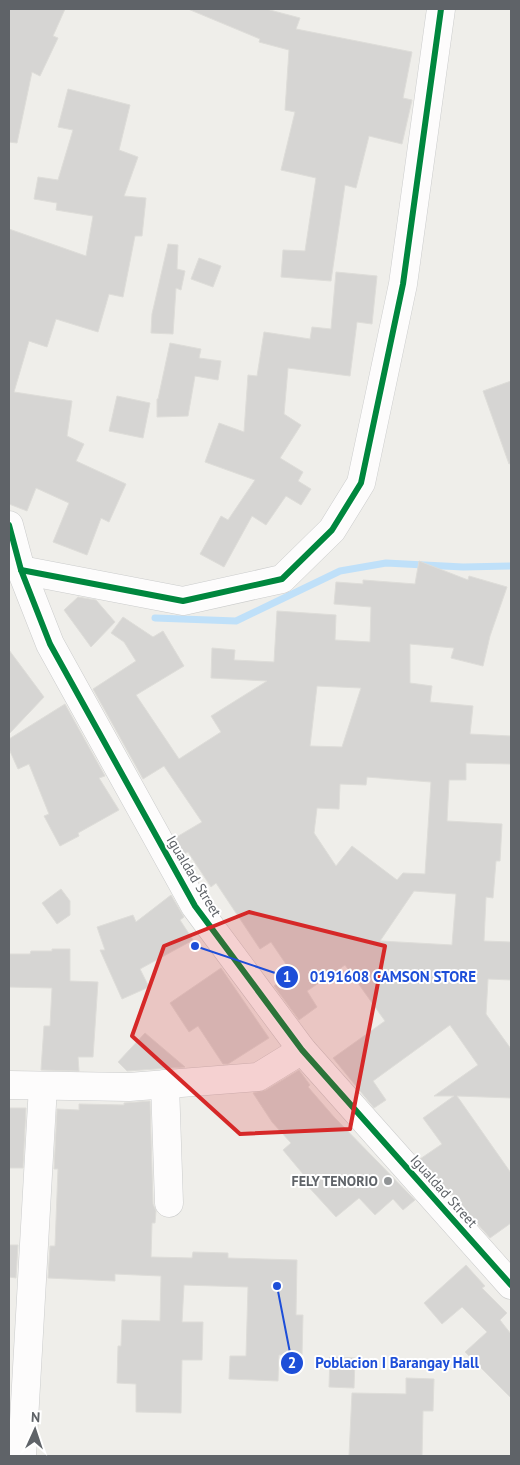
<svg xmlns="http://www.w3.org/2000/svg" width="520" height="1465" font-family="'PT Sans',sans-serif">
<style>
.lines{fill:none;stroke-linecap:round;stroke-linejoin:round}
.stream{stroke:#bfe0f9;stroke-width:7}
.building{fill:#d6d5d3;stroke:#deddd9;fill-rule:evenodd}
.minor-casing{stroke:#cbcccc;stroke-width:29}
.minor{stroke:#fdfcfc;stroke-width:28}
.cycleway-casing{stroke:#fff;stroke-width:9}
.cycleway{stroke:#00873e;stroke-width:6}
.marked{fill:#d62828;fill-opacity:0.2;stroke:#d62828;stroke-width:4;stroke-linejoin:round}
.poi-dot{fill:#919496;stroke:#fff;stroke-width:2}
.labels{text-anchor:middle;stroke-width:4;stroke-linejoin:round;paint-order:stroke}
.street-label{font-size:14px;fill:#5f6368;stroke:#fff}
.poi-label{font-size:14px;font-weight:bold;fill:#5f6368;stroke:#fff;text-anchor:end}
.leader{fill:none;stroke:#1d4ed8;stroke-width:2}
.callout-dot{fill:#1d4ed8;stroke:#fff;stroke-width:2}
.mark-label{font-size:15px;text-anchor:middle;font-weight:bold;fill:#fff}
.callout-label{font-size:15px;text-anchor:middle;font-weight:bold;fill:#1d4ed8;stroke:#fff;stroke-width:4;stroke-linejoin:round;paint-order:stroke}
</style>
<rect width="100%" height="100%" fill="#efeeea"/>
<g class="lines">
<polyline class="stream" points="155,618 236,621 340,571 386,563 463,567 511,566"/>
</g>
<g class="building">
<polygon points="9,9 65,9 53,36 58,38 40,76 32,72 17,143 9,142"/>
<polygon points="188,9 266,9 300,18 296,29 412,52 403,98 412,100 402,144 369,136 356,188 345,185 331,281 281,277 283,250 305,251 316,178 281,170 295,112 285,110 289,50 259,42 260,39"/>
<polygon points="68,89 130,105 119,150 138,157 124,196 146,198 142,236 135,236 123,297 109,294 98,332 56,319 47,347 29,341 14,392 72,401 67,436 84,444 76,461 126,484 109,522 101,518 87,555 53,542 69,503 36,488 27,511 9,504 9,229 86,256 93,216 56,210 57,203 34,199 38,177 58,180 73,130 58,127"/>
<polygon points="168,244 178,245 177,269 185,271 181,290 176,288 173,334 151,333 152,314"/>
<polygon points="199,258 221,266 213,287 191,279"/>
<polygon points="336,272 377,276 372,324 357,322 350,376 288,368 284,414 301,425 280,458 303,472 298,481 311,489 301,505 286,496 266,525 252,516 224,567 200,554 221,516 228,520 255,480 205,462 219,423 244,432 248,375 257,376 264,332 310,339 312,327 331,329"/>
<polygon points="170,343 201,349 199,358 221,361 218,380 195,376 188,416 157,417 157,399 158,399"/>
<polygon points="511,381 511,463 509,464 483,391"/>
<polygon points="117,396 150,403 143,438 109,431"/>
<path d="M419,561L468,580L469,576L507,587L490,636L483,666L451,658L454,648L410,644V683L432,686L430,702L473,706L470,734L511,736V764L466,763V780H449L447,821L502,824L500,861H496L493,898L486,897L484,941L511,942V980L488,979L486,1014L511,1049V1098L457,1096L511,1173V1223L490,1238L420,1159L442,1144L423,1118L454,1096H434L478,1065L450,1025L373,1081L386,1100L374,1108L333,1058L385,1021L345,965L307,991L317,1007L299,1020L274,986L292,973L271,942L260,949L216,883L211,887L188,852L184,854L175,838L202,822L164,766L143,779L93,689L136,661L124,642L111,633L123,617L153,637L163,631L184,666L136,695L179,759L221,732L211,716L267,681L211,678L212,648L235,650L234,660L274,662L277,611L336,615L335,640L370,642L371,607L334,604L336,582L363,584V580L415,584ZM317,686L361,688L342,747L310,746ZM367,777L431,782L425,874L403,873L397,880L352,846L336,866L314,833L317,808L339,809L340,784L366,785ZM414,891L456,894L452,945L380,941Z"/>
<polygon points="78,597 96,600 115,622 91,647 64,610"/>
<polygon points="9,650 44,697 9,734"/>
<polygon points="65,704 105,776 99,778 119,810 78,833 79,836 60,846 44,816 49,814 29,764 18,769 9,749 9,739"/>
<polygon points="61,889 70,901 70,915 57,924 42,903"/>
<polygon points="171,895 184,917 180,920 193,940 140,969 149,987 122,999 100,950 105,950 97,927 133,915 136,922"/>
<polygon points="52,949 70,949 70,981 98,982 93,1057 78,1057 79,1071 41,1070 44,1026 50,1026 52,988 9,987 9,954 30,954 31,951 52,951"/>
<polygon points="221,968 269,1038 228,1064 223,1064 198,1026 189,1032 170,1003"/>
<polygon points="145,1033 185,1067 127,1071 118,1062"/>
<polygon points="299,1070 310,1085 308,1087 334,1117 415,1200 403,1210 393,1199 375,1215 359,1198 336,1217 305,1183 308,1180 283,1150 291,1143 272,1122 253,1093 266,1090"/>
<polygon points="150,1101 153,1204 156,1211 155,1223 152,1223 151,1257 192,1258 193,1252 228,1253 228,1258 297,1260 296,1315 303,1315 302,1355 279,1355 278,1381 229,1379 230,1356 246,1356 248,1287 184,1285 182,1322 203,1322 202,1360 182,1360 181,1413 136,1412 136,1384 117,1383 118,1346 121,1346 122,1320 160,1321 161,1276 115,1274 115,1281 48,1278 50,1246 55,1246 58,1169 54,1169 57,1109 79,1110 79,1104 124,1105 124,1103"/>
<polygon points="9,1108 26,1108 23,1168 9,1168"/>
<polygon points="9,1245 18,1245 16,1278 9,1277"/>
<polygon points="466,1265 485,1286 482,1288 507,1313 500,1320 511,1334 511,1398 465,1352 487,1332 462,1307 442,1324 424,1303"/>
<polygon points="330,1357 355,1358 354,1388 329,1387"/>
<polygon points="406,1378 434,1379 433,1411 423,1411 422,1456 349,1456 352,1393 406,1394"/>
</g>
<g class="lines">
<defs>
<g id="minor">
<polyline points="9,525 21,570 50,644 195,906 302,1050 511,1285"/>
<polyline points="21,570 183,601 282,579 332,530 361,483 403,284 441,9"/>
<polyline points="165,1084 169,1203"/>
<polyline points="9,1085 129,1087 258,1077 302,1050"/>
<polyline points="22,1456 43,1086"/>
</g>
</defs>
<use href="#minor" class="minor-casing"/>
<use href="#minor" class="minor"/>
<defs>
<g id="cycleway">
<polyline points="9,525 21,570 50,644 195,906 302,1050 511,1285"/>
<polyline points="21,570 183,601 282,579 332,530 361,483 403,284 441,9"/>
</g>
</defs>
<use href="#cycleway" class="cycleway-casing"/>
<use href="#cycleway" class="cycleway"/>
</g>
<path class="marked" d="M249,912L385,946L350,1129L240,1134L132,1036L164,946Z"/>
<circle class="poi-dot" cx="388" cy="1181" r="5"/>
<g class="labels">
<g class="street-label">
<text transform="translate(194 876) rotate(59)" y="5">Igualdad Street</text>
<text transform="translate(444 1191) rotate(48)" y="5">Igualdad Street</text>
</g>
<g class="poi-label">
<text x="378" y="1186">FELY TENORIO</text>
</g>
</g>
<path class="leader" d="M195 946L287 977M277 1286L292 1363"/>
<g class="callout-dot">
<circle cx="195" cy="946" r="5"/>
<circle cx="277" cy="1286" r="5"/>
<circle cx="287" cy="977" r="12"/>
<circle cx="292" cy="1363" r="12"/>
</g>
<g class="mark-label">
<text x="287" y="982">1</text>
<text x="292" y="1368">2</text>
</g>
<g class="callout-label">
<text x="393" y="982">0191608 CAMSON STORE</text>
<text x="397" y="1368">Poblacion I Barangay Hall</text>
</g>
<rect width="520" height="1465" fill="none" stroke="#5f6368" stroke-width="20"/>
<g transform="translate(35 1430) rotate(3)" stroke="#ffffff" stroke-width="4" paint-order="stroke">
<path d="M0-4L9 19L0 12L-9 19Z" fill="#5f6368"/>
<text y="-8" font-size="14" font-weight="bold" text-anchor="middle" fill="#5f6368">N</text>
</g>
</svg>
